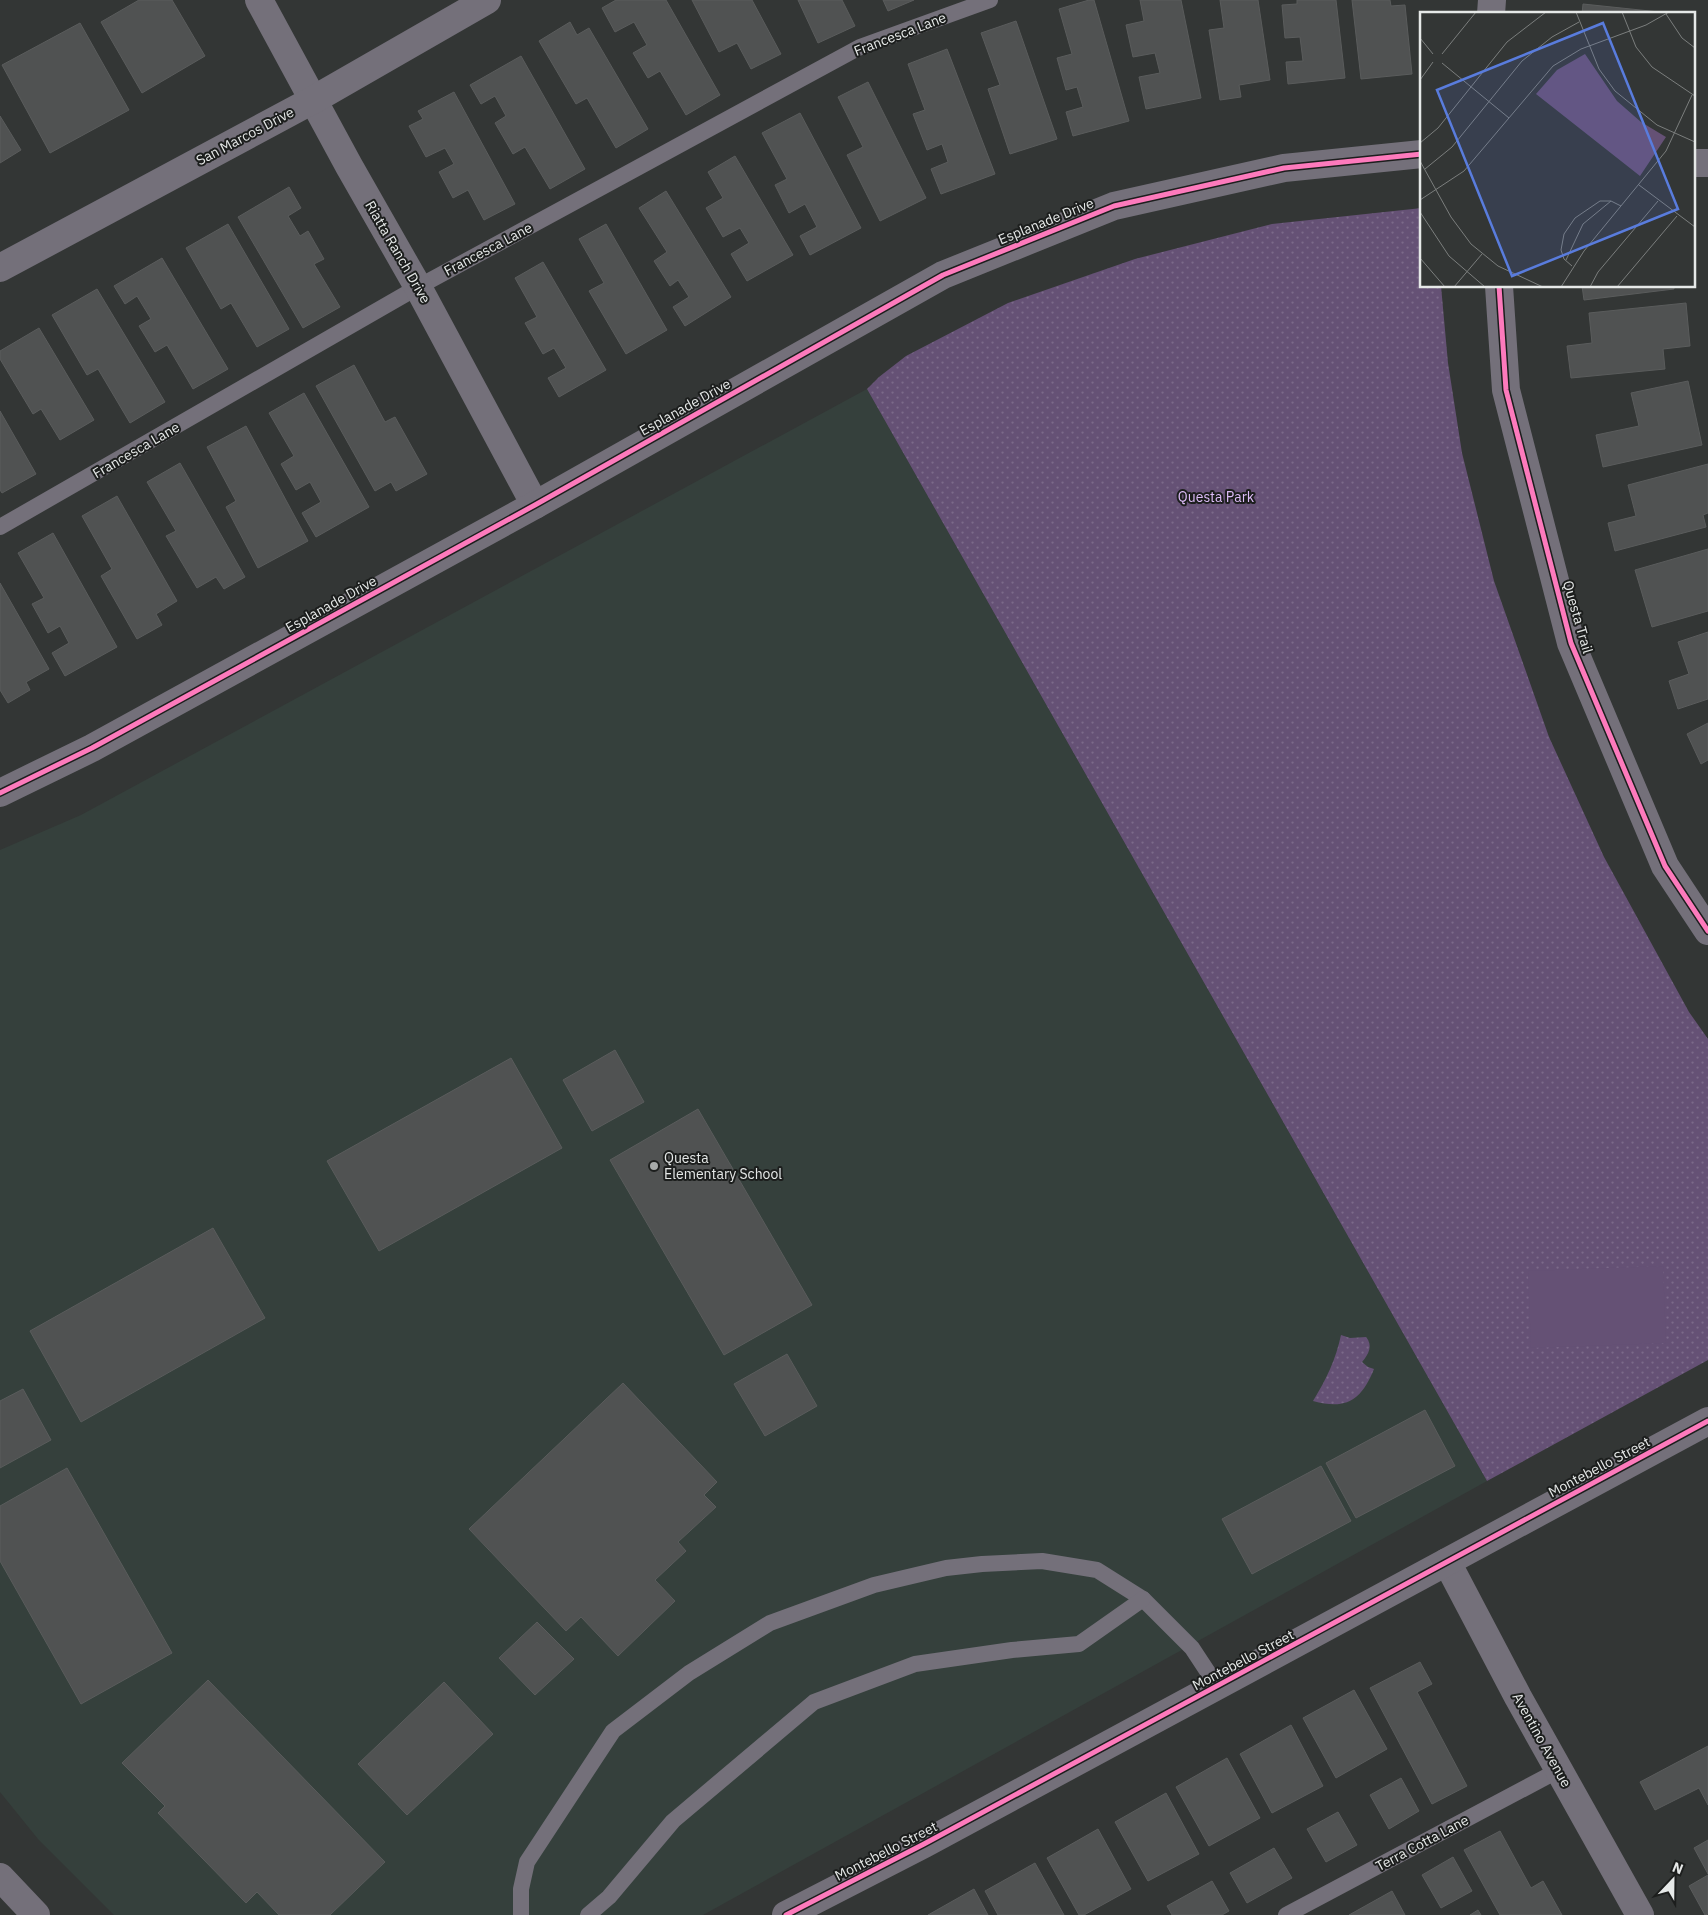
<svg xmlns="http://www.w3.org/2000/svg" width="1708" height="1915" font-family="'IBM Plex Sans',sans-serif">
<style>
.built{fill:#35403c}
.grass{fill:url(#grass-dots)}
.pitch{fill:#655175}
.building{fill:#505252;stroke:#5a5c5c}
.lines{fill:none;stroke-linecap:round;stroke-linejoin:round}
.service{stroke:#74707a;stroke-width:16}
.minor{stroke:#74707a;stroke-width:28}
.cycleway-casing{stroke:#1c1e1d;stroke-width:8}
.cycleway{stroke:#fd7abc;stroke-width:5}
.poi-dot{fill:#a7aaa9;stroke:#1c1e1d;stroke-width:2}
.labels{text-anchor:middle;stroke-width:4;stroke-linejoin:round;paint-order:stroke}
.street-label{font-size:14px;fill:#e6e9e8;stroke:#1c1e1d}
.park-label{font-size:14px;fill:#debdf9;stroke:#1c1e1d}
.poi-label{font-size:14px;fill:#e6e9e8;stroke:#1c1e1d;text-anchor:start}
.inset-road{fill:none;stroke:#7b7e7d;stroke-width:1}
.view{fill:#597cdd;fill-opacity:0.15;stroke:#597cdd;stroke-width:2.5}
.inset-edge{fill:none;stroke:#e6e9e8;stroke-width:2.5}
</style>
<defs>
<pattern id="grass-dots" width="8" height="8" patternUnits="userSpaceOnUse" patternTransform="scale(1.25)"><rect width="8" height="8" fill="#655175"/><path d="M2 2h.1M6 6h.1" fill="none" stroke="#7b6a89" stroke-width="1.8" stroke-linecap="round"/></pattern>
</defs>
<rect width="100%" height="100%" fill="#333635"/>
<polygon class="built" points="867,389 1487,1481 703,1915 114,1915 38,1839 0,1792 0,850 81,815"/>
<g class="grass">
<polygon points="1422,208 1422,286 1441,286 1448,363 1462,453 1494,581 1549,737 1604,857 1689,1012 1708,1039 1708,1360 1487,1481 867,389 879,377 906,356 1008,303 1135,259 1272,224"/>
<path d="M1341,1335L1350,1338L1366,1337C1373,1345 1369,1354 1362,1362L1368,1367L1374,1369C1361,1401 1346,1410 1313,1401C1326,1380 1336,1359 1341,1335Z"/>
</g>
<polygon class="pitch" points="1663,1266 1666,1343 1531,1348 1528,1271"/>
<g class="building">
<polygon points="139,0 172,0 205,56 142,93 101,22"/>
<polygon points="616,0 666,0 720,95 686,115 660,71 648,78 633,53 647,45 634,22 615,32 602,8"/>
<polygon points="692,0 752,0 781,54 751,69 737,43 719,52"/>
<polygon points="798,0 842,0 855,26 818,43"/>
<polygon points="883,0 914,0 888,11"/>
<polygon points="1089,0 1094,0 1129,121 1073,136 1066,112 1083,107 1077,87 1066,90 1057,58 1072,54 1059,9"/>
<polygon points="1140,0 1181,0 1201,98 1146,109 1139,77 1160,73 1155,53 1133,57 1126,25 1144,21"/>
<polygon points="1220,0 1258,0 1270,80 1239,85 1241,97 1220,100 1209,30 1224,28"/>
<polygon points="1297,0 1336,0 1345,78 1288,84 1286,62 1303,61 1300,37 1285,38 1282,5 1297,4"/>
<polygon points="1352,0 1390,0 1391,6 1405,5 1412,74 1361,79"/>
<polygon points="1583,4 1669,13 1669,14 1582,14"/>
<polygon points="1016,21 1057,139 1010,154 988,89 1000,85 981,33"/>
<polygon points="570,22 577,35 589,28 648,129 616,148 587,98 576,104 539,41"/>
<polygon points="80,23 129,110 50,153 2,65"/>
<polygon points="947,49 995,174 941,194 931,169 948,162 942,144 927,150 913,114 925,110 908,64"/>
<polygon points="521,56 585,169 550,189 525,147 513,154 495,123 506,116 495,96 481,104 470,85"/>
<polygon points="868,82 926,198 880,221 847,155 863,147 838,97"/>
<polygon points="454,92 515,204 484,220 468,190 453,198 439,172 454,164 445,148 426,157 409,126 423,119 418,111"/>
<polygon points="800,113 861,228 810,255 800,236 817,227 805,204 789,213 775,185 787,179 762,133"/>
<polygon points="0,116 21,150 0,163"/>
<polygon points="735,156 793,255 747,281 731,254 749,243 740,228 723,237 706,208 723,198 708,172"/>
<polygon points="289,187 301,208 288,216 300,236 308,231 324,259 314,264 340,307 303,328 238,217"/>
<polygon points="666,191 731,297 685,326 673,307 689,297 678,280 670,286 654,261 667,252 639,208"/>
<polygon points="228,224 289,329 257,347 231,303 221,309 186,248"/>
<polygon points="606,224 667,330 626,354 589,291 604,283 579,239"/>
<polygon points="162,258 228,369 193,389 167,345 155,352 139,326 151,319 137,296 125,304 114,286"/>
<polygon points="543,262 606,370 559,397 548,378 566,368 554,348 543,354 525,323 537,317 515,278"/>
<polygon points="1582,286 1674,286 1674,289 1584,300"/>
<polygon points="97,289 165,402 130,423 98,369 87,375 52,315"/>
<polygon points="1686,303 1690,346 1663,349 1665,369 1571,378 1567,346 1592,343 1589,313"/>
<polygon points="39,328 94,420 60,440 41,409 33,414 0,359 0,351"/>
<polygon points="354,365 385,422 395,417 427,474 396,491 391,482 375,491 316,386"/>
<polygon points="1688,381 1702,445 1603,467 1596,435 1639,426 1631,393"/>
<polygon points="304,393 369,507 316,537 302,513 321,502 310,482 296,490 281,464 294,456 269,413"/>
<polygon points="0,411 36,474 2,493 0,490"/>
<polygon points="246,426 308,541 258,568 226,507 236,501 207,447"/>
<polygon points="180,463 245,577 224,589 216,577 197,588 166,536 176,531 147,482"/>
<polygon points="1708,464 1708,513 1703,515 1706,527 1615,551 1608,523 1636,516 1628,485"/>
<polygon points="117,496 177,601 156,614 162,625 137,639 101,576 112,569 82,516"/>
<polygon points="53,533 117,647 65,676 52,653 69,643 60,626 48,633 32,604 44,598 18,553"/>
<polygon points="1708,549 1708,611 1652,627 1635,570"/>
<polygon points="0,583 49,669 26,682 30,690 8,703 0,690"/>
<polygon points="1708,632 1708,699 1678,709 1669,681 1689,674 1678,642"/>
<polygon points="1708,723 1708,760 1701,764 1687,734"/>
<polygon points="615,1050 644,1102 592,1131 563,1080"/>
<polygon points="511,1058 562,1148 379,1251 327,1161"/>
<polygon points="698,1109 812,1305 724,1355 610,1160"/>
<polygon points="213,1228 265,1318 81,1422 30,1331"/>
<polygon points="787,1354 817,1406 765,1436 734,1384"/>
<polygon points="623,1383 717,1482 704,1495 716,1507 678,1542 686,1551 655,1580 675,1601 618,1656 581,1617 566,1631 469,1529"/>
<polygon points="23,1389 51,1440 0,1468 0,1401"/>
<polygon points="1425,1410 1455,1466 1356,1518 1326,1463"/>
<polygon points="1321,1466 1351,1521 1252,1574 1222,1519"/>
<polygon points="67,1468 172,1653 81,1704 0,1561 0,1506"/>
<polygon points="537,1622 574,1659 535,1695 499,1658"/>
<polygon points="1420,1662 1432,1684 1417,1692 1467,1786 1432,1804 1370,1688"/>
<polygon points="208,1680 385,1862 330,1915 279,1915 257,1892 246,1903 158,1813 165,1806 122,1763"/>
<polygon points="444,1682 493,1734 407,1815 358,1764"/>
<polygon points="1354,1690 1387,1749 1336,1778 1303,1718"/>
<polygon points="1291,1725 1323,1786 1272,1813 1240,1754"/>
<polygon points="1708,1746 1708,1805 1699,1788 1655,1810 1640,1782"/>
<polygon points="1227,1758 1260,1818 1209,1846 1176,1787"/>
<polygon points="1401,1778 1419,1811 1389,1829 1370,1795"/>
<polygon points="1166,1793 1199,1854 1148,1881 1115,1822"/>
<polygon points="1338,1812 1357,1845 1326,1862 1307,1829"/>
<polygon points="1098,1829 1131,1889 1084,1915 1079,1915 1047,1858"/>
<polygon points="1500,1831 1531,1888 1543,1881 1562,1915 1500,1915 1464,1850"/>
<polygon points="1708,1840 1708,1874 1694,1848"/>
<polygon points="1274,1848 1292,1878 1247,1903 1230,1873"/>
<polygon points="1453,1857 1472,1891 1441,1908 1422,1875"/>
<polygon points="1035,1863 1064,1915 998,1915 985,1891"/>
<polygon points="1708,1875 1708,1914 1705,1915 1689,1886"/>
<polygon points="1212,1881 1229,1911 1222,1915 1172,1915 1167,1906"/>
<polygon points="974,1889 988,1915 928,1915"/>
<polygon points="1392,1891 1405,1915 1349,1915"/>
<polygon points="1478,1910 1481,1915 1470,1915"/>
</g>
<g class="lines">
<g class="service">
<polyline points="0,527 418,287 860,47 990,0"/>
<polyline points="521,1915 521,1889 527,1862 613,1731 689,1673 770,1623 874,1585 946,1568 982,1564 1042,1561 1097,1570 1143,1599 1192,1648 1217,1686"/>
<polyline points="588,1915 609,1897 673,1821 814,1702 915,1664 1012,1650 1079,1644 1143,1599"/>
<polyline points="1286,1915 1559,1770"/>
</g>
<g class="minor">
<polyline points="259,0 349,166 418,287 535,505"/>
<polyline points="1491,14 1492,0"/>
<polyline points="1694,163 1708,163"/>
<polyline points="0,268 313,100 487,0"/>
<polyline points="1499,286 1506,390 1571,643 1665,866 1708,931"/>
<polyline points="0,793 92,748 535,505 943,275 1114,206 1284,168 1422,154"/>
<polyline points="1447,1562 1518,1697 1640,1915"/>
<polyline points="0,1877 36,1915"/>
<polyline points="786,1915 924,1844 1708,1421"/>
</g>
<defs>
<g id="cycleway">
<polyline points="1499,286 1506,390 1571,643 1665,866 1708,931"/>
<polyline points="0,793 92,748 535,505 943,275 1114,206 1284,168 1422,154"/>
<polyline points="786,1915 924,1844 1708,1421"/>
</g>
</defs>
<use href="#cycleway" class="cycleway-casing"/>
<use href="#cycleway" class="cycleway"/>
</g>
<circle class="poi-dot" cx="654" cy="1166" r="5"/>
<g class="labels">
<g class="street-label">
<text transform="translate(900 34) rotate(-21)" y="5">Francesca Lane</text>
<text transform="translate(245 136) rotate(-28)" y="5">San Marcos Drive</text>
<text transform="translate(1046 221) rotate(-22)" y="5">Esplanade Drive</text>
<text transform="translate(488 249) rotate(-28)" y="5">Francesca Lane</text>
<text transform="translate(398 252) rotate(60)" y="5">Riatta Ranch Drive</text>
<text transform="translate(685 407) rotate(-29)" y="5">Esplanade Drive</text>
<text transform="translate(136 450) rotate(-30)" y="5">Francesca Lane</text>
<text transform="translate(331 604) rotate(-29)" y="5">Esplanade Drive</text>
<text transform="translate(1578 617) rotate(74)" y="5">Questa Trail</text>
<text transform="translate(1599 1467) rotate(-28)" y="5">Montebello Street</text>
<text transform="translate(1243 1660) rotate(-28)" y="5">Montebello Street</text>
<text transform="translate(1542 1740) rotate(61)" y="5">Aventino Avenue</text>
<text transform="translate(1422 1843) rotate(-28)" y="5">Terra Cotta Lane</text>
<text transform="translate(886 1851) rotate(-27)" y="5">Montebello Street</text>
</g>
<g class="park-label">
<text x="1216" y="502">Questa Park</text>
</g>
<g class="poi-label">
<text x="664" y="1163">Questa<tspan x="664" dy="16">Elementary School</tspan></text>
</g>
</g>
<g transform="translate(1420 12)">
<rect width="275" height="275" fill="#333635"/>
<path d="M165,42L197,89L221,110L246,125L220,164L116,82L137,58Z" fill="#655175"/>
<path class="inset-road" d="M156,0L179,57L195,79L237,113L275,130M202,0L216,35L232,55L275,84M246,2L262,26L275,36M0,26L13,42M22,42L56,0M22,51L89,106M0,68L13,50M0,131L18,116L87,30L126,0M0,149L31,205L51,232L78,254L123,275M5,157L32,135L102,49L132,25L159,10M219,173L275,215M0,188L44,159L133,54L161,37L226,13L249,0M0,200L29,244L65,275M0,246L25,275M146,248L163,212L191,189M152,254L144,247L141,238L144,222L155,206L180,189H191L201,194M34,275L62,242M141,275L164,239L246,139L272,83M170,275L178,260L238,189M197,275L257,204"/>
<path class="view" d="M183,11L258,197L92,264L17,78Z"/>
<rect width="275" height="275" class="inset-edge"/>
</g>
<g transform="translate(1673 1880) rotate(22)" stroke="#1c1e1d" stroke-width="4" paint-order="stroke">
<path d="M0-4L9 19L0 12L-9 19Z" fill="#e6e9e8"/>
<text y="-8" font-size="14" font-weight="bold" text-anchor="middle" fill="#e6e9e8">N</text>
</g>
</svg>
